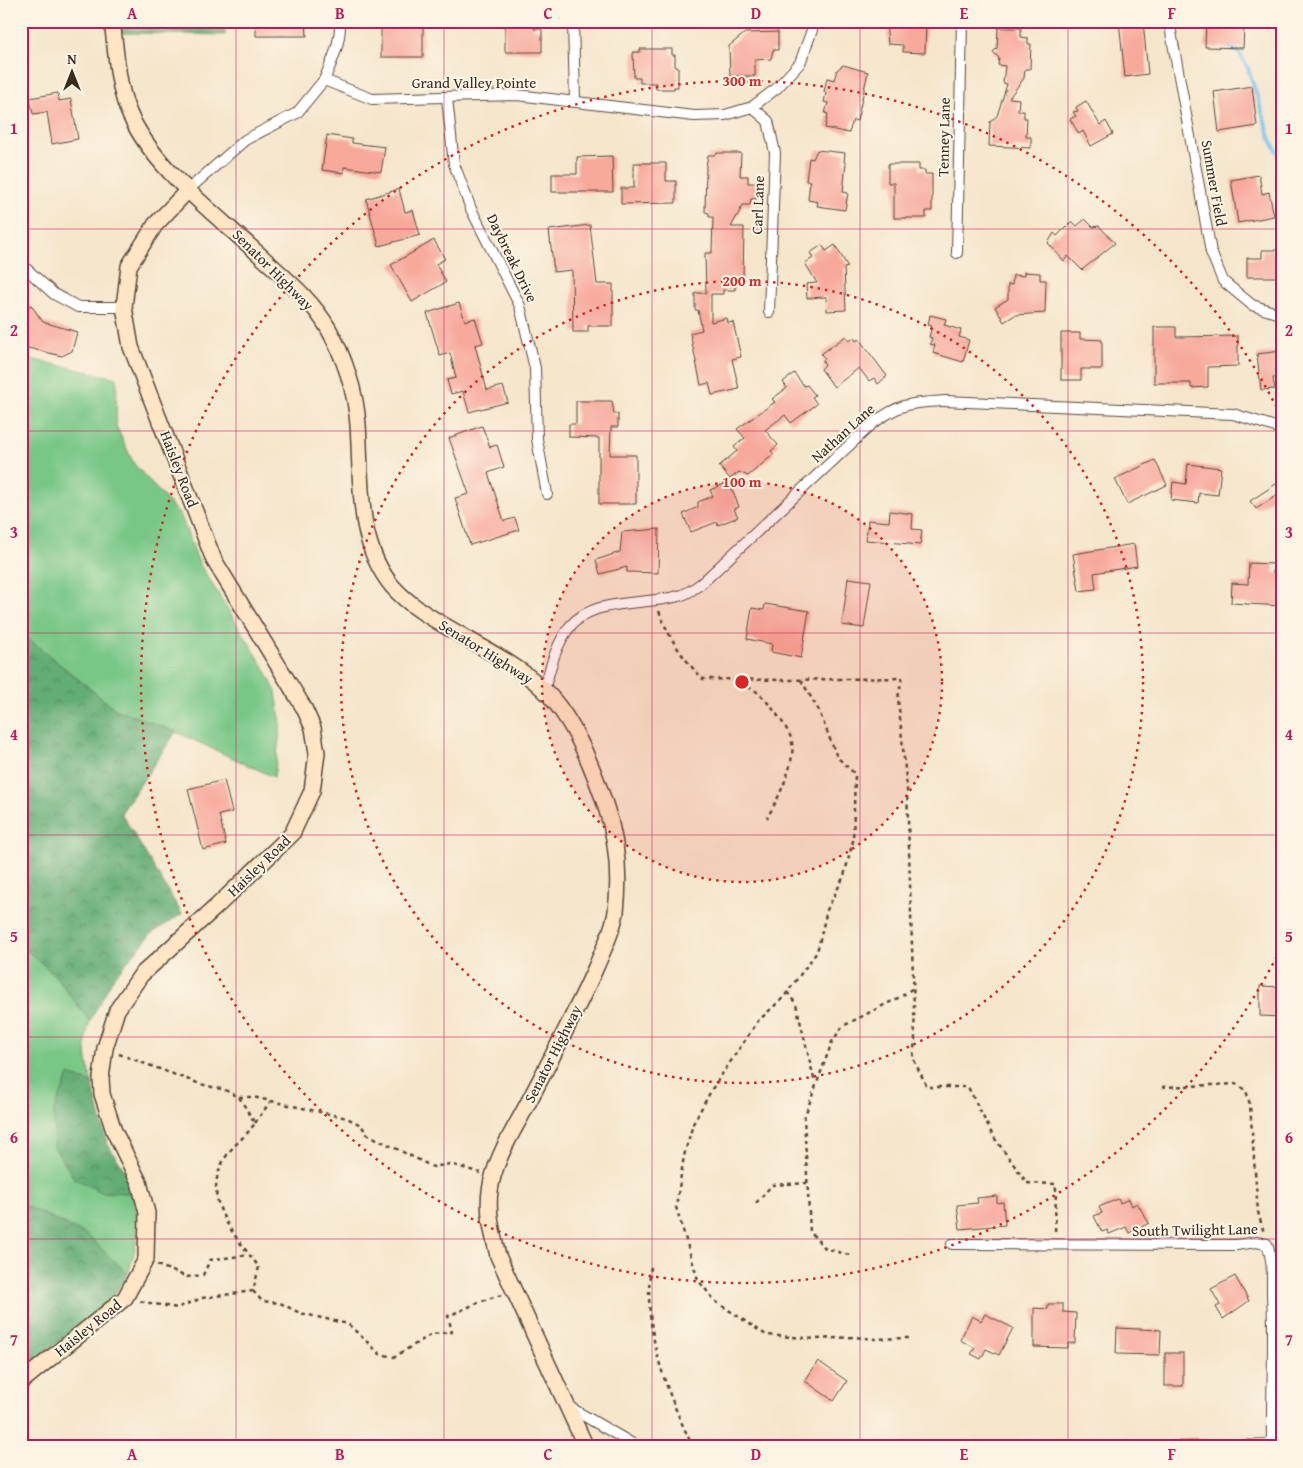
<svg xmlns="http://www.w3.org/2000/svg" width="1303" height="1468" font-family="'Gentium Book Plus',serif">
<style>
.grass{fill:#79c787;stroke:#5a7852}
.forest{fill:url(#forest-crowns);stroke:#4e6b49}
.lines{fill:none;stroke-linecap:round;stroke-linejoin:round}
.stream{stroke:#70c2eb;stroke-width:4}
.building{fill:#f7a99c}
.street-casing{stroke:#574638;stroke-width:12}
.secondary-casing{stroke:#574638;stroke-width:18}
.path{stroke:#574638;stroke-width:2.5;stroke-dasharray:4 4;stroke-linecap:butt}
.street{stroke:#fff;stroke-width:10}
.secondary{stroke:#fde5c5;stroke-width:15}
.grid{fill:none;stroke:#c2185b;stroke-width:1;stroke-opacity:0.55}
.ring{fill:none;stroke:#d62828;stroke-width:2.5;stroke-dasharray:2.5 5}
.labels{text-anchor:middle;stroke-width:4;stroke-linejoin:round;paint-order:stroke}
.street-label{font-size:15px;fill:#3b2a1e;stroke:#fcf5e5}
.centre{fill:#d62828;stroke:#fcf5e5;stroke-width:2.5}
.ring-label{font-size:15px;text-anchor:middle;font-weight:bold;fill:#d62828;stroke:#fcf5e5;stroke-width:4;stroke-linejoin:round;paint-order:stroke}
.neatline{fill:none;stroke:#c2185b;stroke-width:2}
.grid-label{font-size:16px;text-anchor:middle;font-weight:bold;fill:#c2185b}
</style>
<defs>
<pattern id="forest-crowns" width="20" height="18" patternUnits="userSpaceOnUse" patternTransform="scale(1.25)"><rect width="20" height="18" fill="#62ac74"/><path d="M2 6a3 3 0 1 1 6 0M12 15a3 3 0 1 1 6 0" fill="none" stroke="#528c5f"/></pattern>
</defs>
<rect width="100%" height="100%" fill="#fcf5e5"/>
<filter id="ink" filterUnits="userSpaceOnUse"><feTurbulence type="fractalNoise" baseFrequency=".02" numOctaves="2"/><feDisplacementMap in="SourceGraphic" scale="10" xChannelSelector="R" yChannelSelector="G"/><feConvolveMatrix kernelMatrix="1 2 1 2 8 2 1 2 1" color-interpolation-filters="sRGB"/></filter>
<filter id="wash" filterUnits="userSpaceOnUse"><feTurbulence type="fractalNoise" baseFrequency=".0096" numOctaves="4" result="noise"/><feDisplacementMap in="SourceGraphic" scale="20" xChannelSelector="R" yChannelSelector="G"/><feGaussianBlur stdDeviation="1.12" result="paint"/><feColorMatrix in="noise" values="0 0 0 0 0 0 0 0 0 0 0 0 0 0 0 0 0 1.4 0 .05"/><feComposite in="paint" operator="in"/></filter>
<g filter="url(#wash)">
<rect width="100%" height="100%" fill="#f5e5cb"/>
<g class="grass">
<polygon points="21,357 117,378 116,426 134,464 181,516 199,563 264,667 276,692 281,724 274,777 176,732 115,709 21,633"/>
<path d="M21,945L54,974L90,1021C82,1042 87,1062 92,1083L69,1075L101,1192L132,1193C141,1228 138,1241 128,1274L88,1236L28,1207L21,1206Z"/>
</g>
<g class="forest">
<polygon points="122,21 225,21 225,35 121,33"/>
<polygon points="21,633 115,709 176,732 121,813 182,914 151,934 114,977 90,1021 54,974 21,945"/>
<polygon points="69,1075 92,1083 107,1143 127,1174 132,1193 101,1192 74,1178 54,1147 54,1110"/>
<polygon points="21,1206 28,1207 88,1236 128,1274 109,1302 74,1331 21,1370"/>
</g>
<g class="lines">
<g class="stream">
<polyline points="1196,21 1208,30"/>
<polyline points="1227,45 1240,54 1248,68 1271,140 1282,160"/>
<polyline points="21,1251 23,1252"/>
</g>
</g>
<g id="blocks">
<g class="building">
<polygon points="256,21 306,21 307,36 256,36"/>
<rect x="381" y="21" width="42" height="36"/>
<polygon points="505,21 534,21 534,29 542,29 542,52 505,52"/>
<polygon points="886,21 926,21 925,53 903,52 903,45 888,44"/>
<polygon points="1119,21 1143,21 1148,74 1125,77"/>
<polygon points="1206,21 1233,21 1232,26 1244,26 1243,48 1205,47"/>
<polygon points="998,28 1021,28 1021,37 1028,38 1028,44 1031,44 1030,69 1025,69 1024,78 1009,98 1019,99 1018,111 1024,111 1024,118 1027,118 1026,137 1031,137 1031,148 989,146 990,122 997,116 1007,84 1003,83 1005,66 998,65 999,58 993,52 997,48"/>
<polygon points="778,32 778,50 773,50 771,59 755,60 755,76 730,76 729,46 745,33"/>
<polygon points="640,49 672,49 672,55 675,55 675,67 678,67 678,87 674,87 674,89 656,89 656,83 640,83 640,78 634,78 633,52 640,52"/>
<polygon points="843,65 868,72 857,121 853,120 849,133 825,128 828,114 825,113 828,103 824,102 826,93 824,92 827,78 834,80 837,70"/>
<polygon points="1252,86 1257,126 1219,132 1214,92"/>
<polygon points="58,93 59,101 71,99 78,139 52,144 47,112 33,114 30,98"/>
<polygon points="1086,101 1100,125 1106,121 1113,134 1091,146 1083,131 1079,134 1070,119 1076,116 1073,112 1078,111 1076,107"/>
<polygon points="327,135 352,139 352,143 385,147 381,172 344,167 344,173 322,170"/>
<polygon points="817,150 845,153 844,162 846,163 843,192 848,193 845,210 817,206 818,202 808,200 810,181 806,181 809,158 813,159"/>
<polygon points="717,153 741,153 740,176 748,176 748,183 757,183 756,199 751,199 750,205 743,205 731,227 744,227 743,279 735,279 735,290 723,290 723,294 711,294 711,322 727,318 728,323 733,322 741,357 732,359 739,389 712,395 709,383 701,385 690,333 702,330 698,310 695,310 695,293 706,293 705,253 712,253 713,217 709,217 709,213 705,212 706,166 708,155 715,155"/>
<polygon points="612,156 613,192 552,192 552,174 577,174 577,157"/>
<polygon points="634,163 666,163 666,181 676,181 676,203 621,204 621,188 634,188"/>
<polygon points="888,164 919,164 919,170 925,170 925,174 932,174 932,211 926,211 926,218 894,218 894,183 888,183"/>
<polygon points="1259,175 1262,194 1269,192 1274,216 1238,223 1231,180"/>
<polygon points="399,189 405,212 413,210 420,235 379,246 366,199"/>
<polygon points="1085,219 1093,227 1099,226 1115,243 1082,270 1068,256 1064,261 1048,243 1054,233 1057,236 1072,221 1077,226"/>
<polygon points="590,225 597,284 613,284 613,326 588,326 588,332 573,332 572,270 554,272 549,230"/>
<polygon points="434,240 445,259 436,264 446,282 412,302 391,265"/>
<polygon points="822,245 826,251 835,245 848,267 844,268 846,310 827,311 826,297 807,298 806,284 817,283 805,263 813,258 810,253"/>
<polygon points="1262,250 1282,250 1282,277 1247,277 1247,258 1262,258"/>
<polygon points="1024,272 1040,273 1040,280 1046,280 1045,313 1015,315 1004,322 995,307 1008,299 1008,284 1012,285 1013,275 1024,276"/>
<polygon points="459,303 465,321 475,318 483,343 475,345 487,390 503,386 508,402 469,412 463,391 451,394 447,380 456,378 450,353 440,356 427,313"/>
<polygon points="31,305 43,322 77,332 72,351 62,356 28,348 21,335 21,332 25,330 21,322 21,310"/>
<polygon points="930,315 946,319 944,325 961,330 959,337 969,340 963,362 933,353 935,345 930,344 932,338 929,337 932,326 928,325"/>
<polygon points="1154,327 1176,327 1176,337 1238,336 1238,366 1208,367 1208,387 1191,388 1191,383 1154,383"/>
<polygon points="1061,333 1080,333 1080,339 1102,340 1102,369 1081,369 1081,380 1061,380"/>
<polygon points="846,336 849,341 854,338 856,341 859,339 887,376 878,384 874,378 869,381 859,368 834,387 821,369 825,365 822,361 825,359 821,354"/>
<polygon points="1282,351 1282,377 1273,378 1275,389 1261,390 1257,354"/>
<polygon points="794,373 804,386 807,385 815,395 812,397 817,404 791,423 785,415 765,430 778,445 771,451 774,454 748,476 739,472 730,479 719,466 737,451 734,447 745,438 737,429 775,402 772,399 787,388 783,382"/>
<polygon points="576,401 612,401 614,414 618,414 618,427 611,427 610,455 636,455 636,504 599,504 599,438 569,437 569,424 576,424"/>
<polygon points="482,426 490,447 497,445 504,467 488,473 504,521 515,518 519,530 470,545 455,498 469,494 449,438"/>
<polygon points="1155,460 1167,485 1127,504 1115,479"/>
<polygon points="1188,464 1221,468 1218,495 1199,493 1198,503 1171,500 1173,482 1186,484"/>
<polygon points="1282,480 1282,492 1256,509 1250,501"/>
<polygon points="729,482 739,507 734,509 738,517 718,525 717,522 691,532 683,514 698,507 698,502 713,496 710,490"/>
<polygon points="890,511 913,514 912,529 922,530 920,545 866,540 868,520 889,522"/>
<polygon points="659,529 658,573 627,572 627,567 600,574 596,560 620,552 622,532"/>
<polygon points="1134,544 1137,566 1094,573 1096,589 1079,591 1073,554"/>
<polygon points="1249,563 1274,564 1273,573 1282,574 1282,606 1231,603 1232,583 1248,584"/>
<polygon points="848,578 871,581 864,628 842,625"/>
<polygon points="765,604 809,611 801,658 771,652 772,644 747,639 752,608 764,610"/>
<polygon points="224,780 232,812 219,815 226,844 203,850 188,789"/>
<polygon points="1260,986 1282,987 1282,1017 1260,1016"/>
<polygon points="997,1196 997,1203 1003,1202 1005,1225 960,1229 957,1205 978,1203 977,1198"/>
<polygon points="1118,1199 1120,1203 1129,1199 1132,1206 1137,1203 1149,1223 1129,1233 1126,1227 1109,1234 1107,1230 1102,1232 1094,1216 1102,1213 1099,1207"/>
<polygon points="1235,1276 1249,1301 1223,1319 1216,1307 1220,1305 1211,1289"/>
<polygon points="1048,1304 1063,1304 1063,1312 1076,1313 1075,1343 1068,1343 1068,1348 1034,1347 1034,1308 1048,1309"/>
<polygon points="985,1314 1013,1328 999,1355 986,1349 981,1359 971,1354 975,1348 960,1340 972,1316 981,1321"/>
<polygon points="1117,1328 1161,1330 1160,1355 1116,1354"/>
<rect x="1165" y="1353" width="18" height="33"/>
<polygon points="818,1361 847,1381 834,1401 805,1381"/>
</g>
</g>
</g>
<g filter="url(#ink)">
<use href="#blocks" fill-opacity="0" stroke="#574638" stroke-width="1"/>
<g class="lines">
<defs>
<g id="street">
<polyline points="573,21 575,101"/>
<polyline points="1169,21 1211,252 1223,281 1252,305 1282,315"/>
<path d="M324,80C332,62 341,42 340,21"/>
<polyline points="447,98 454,164 471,209 520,306 535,368 537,439 547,494"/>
<polyline points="752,107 768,121 775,153 769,312"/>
<polyline points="189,189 245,140 297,113 324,80 372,99 517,95 694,116 725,115 752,107 777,88 800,63 812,30 812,21"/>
<polyline points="957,253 962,21"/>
<polyline points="21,264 54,294 78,307 124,307"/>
<path d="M544,690C550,670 554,650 566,632C589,595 645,607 682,595C689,593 696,587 702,583L872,424C901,403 909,403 945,401L1233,414L1282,429"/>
<path d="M952,1244L1236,1245L1256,1242L1267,1244C1273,1260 1272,1277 1272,1294C1275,1345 1271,1394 1272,1445"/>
<polyline points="569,1407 638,1447"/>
<polyline points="1165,1447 1282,1445"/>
</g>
<g id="secondary">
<path d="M112,21C116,50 117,81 127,108C150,167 217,215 263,258C286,279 312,300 328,328C344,356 356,392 358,425C362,479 355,541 392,586C411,608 439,622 464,637C490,652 520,667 543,689C573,717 592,766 605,804C617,838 620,876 616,912C613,931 603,950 596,967C575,1014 551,1059 527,1105C513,1132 494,1160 490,1191C487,1213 493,1235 498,1256L586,1447"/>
<polyline points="21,1382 125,1298 146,1259 147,1213 139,1182 114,1131 102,1094 101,1078 105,1048 117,1010 141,975 217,906 292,834 312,791 317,753 313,728 304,708 214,560 131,347 124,307 129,266 155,225 189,189"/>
</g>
</defs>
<use href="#street" class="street-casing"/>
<use href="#secondary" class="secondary-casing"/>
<g class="path">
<path d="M659,611C668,637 684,660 703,679L787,680L902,678L898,698L907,789L915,1040L913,1058L927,1087H968L993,1136L1027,1183L1056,1184L1055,1234"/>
<path d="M733,680C740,684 750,687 757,692C768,701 786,725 791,738C798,760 778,799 767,818"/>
<polyline points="801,680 819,711 837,757 855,774 853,841 844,876 827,910 817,952 783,998 758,1021 712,1089 693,1124 684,1156 676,1207 698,1280 715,1301 766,1335 817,1339 854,1337 875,1339 909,1338"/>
<polyline points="787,992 796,1004 815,1083"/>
<path d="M119,1054L200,1084L225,1090L239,1097L255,1123C246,1137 235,1143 227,1155C198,1198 233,1233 259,1267L253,1291L202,1298L177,1308L139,1301"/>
<polyline points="1162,1087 1236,1084 1246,1090 1250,1105 1258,1212 1264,1233"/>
<polyline points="239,1097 253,1097 347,1118 361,1125 367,1134 433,1167 450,1164 481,1173"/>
<polyline points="255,1123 270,1102"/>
<polyline points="756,1203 772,1185 807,1183"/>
<polyline points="849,1255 825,1248 810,1232 804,1118 832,1042 843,1026 902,996 913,988"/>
<polyline points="157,1265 187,1277 203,1275 210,1260 248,1255"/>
<path d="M651,1267C642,1328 666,1392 693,1447"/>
<path d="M253,1291L262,1301L280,1303L300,1313L348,1324L380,1354L394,1357L432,1334L452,1332L448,1316C468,1308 480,1300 502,1295"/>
</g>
<use href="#street" class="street"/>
<use href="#secondary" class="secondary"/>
</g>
</g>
<path class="grid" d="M236,21V1447M444,21V1447M652,21V1447M860,21V1447M1068,21V1447M21,229H1282M21,431H1282M21,633H1282M21,835H1282M21,1037H1282M21,1239H1282"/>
<circle cx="742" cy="682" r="200" fill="#d62828" fill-opacity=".12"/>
<g class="ring">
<circle cx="742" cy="682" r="200"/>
<circle cx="742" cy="682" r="401"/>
<path d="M1280 950A601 601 0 1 1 1280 414"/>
</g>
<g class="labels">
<g class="street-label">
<text x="474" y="88">Grand Valley Pointe</text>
<text transform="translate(944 137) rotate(-89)" y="5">Tenney Lane</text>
<text transform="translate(1214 183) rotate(80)" y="5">Summer Field</text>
<text transform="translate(758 205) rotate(-88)" y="5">Carl Lane</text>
<text transform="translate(512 258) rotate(64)" y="5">Daybreak Drive</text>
<text transform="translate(273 270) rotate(45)" y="5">Senator Highway</text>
<text transform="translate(843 433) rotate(-42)" y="5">Nathan Lane</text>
<text transform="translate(179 469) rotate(69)" y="5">Haisley Road</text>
<text transform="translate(486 652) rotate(32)" y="5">Senator Highway</text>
<text transform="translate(259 866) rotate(-44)" y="5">Haisley Road</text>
<text transform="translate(553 1054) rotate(-63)" y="5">Senator Highway</text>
<text transform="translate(1195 1230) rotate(-1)" y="5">South Twilight Lane</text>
<text transform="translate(88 1328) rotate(-39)" y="5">Haisley Road</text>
</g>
</g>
<circle cx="742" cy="682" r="8" class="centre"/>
<g class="ring-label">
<text x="742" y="86">300 m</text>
<text x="742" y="286">200 m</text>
<text x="742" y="487">100 m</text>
</g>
<rect width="1303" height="1468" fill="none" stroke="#fcf5e5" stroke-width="55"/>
<g transform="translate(72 72)" stroke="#fcf5e5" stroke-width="4" paint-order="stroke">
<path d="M0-4L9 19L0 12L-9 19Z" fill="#3b2a1e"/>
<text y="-8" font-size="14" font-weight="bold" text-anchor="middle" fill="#3b2a1e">N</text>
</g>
<rect x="28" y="28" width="1248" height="1412" class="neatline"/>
<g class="grid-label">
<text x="132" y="19">A</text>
<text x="340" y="19">B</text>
<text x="548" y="19">C</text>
<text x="756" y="19">D</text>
<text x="964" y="19">E</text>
<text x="1172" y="19">F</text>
<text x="14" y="134">1</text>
<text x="1289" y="134">1</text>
<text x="14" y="336">2</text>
<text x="1289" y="336">2</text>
<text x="14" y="538">3</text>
<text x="1289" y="538">3</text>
<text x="14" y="740">4</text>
<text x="1289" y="740">4</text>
<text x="14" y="942">5</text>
<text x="1289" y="942">5</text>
<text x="14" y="1143">6</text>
<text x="1289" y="1143">6</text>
<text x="14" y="1345">7</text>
<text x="1289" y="1345">7</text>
<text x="132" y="1460">A</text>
<text x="340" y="1460">B</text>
<text x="548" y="1460">C</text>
<text x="756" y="1460">D</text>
<text x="964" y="1460">E</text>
<text x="1172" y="1460">F</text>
</g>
</svg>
